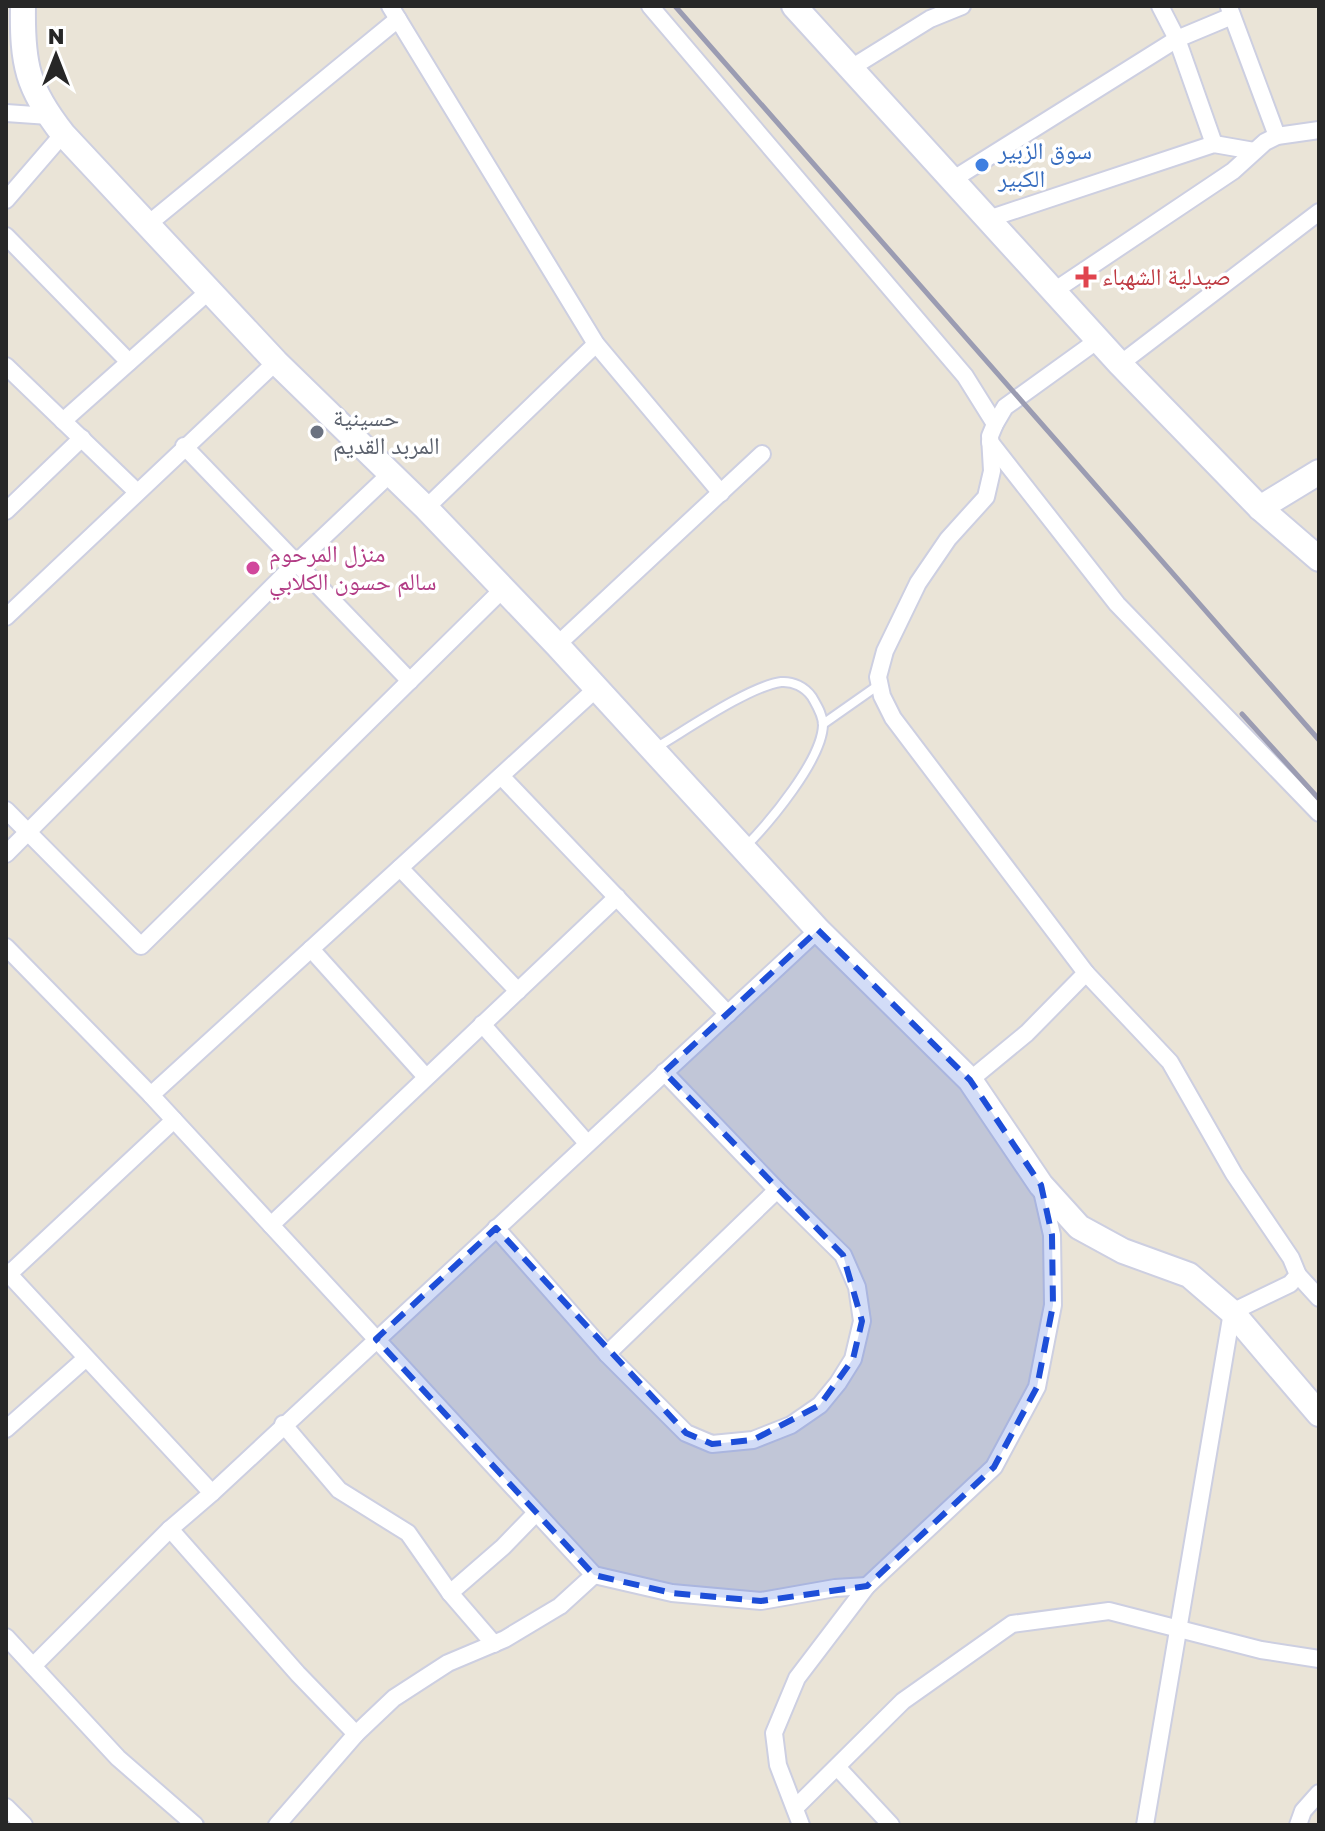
<svg xmlns="http://www.w3.org/2000/svg" width="1325" height="1831" font-family="'Golos Text','Noto Naskh Arabic',sans-serif">
<style>
.lines{fill:none;stroke-linecap:round;stroke-linejoin:round}
.lane-casing{stroke:#cdcfe1;stroke-width:12}
.street-casing{stroke:#cdcfe1;stroke-width:20}
.secondary-casing{stroke:#cdcfe1;stroke-width:28}
.lane{stroke:#fff;stroke-width:8}
.street{stroke:#fff;stroke-width:16}
.secondary{stroke:#fff;stroke-width:24}
.rail{stroke:#9b9cb2;stroke-width:5}
.marked{fill:#1d4ed8;fill-opacity:0.2;stroke:#1d4ed8;stroke-width:6;stroke-dasharray:16 10;stroke-linejoin:round}
.shop-dot{fill:#3f7fe0;stroke:#fff;stroke-width:3}
.health-dot{fill:#e0444e;stroke:#fff;stroke-width:3}
.worship-dot{fill:#6b7280;stroke:#fff;stroke-width:3}
.hotel-dot{fill:#d1479c;stroke:#fff;stroke-width:3}
.labels{text-anchor:middle;stroke-width:7;stroke-linejoin:round;paint-order:stroke}
.shop-label{font-size:24px;fill:#366cbe;stroke:#fff;text-anchor:start}
.health-label{font-size:24px;fill:#be3a42;stroke:#fff;text-anchor:start}
.worship-label{font-size:24px;fill:#5b616d;stroke:#fff;text-anchor:start}
.hotel-label{font-size:24px;fill:#b23c85;stroke:#fff;text-anchor:start}
</style>
<rect width="100%" height="100%" fill="#eae4d7"/>
<g class="lines">
<defs>
<g id="lane">
<polyline points="823,724 880,684"/>
<path d="M657,747C686,730 750,686 781,682C793,681 805,687 812,697C817,706 823,715 823,725C822,760 769,823 745,847"/>
</g>
<g id="street">
<polyline points="390,6 596,344 721,493"/>
<polyline points="650,6 965,376 995,424"/>
<polyline points="1160,6 1177,39 1214,144"/>
<polyline points="1229,7 1277,136"/>
<polyline points="851,68 930,19 962,6"/>
<polyline points="6,113 49,116"/>
<polyline points="952,180 1177,39 1232,16"/>
<polyline points="6,200 63,134"/>
<polyline points="988,219 1214,144 1254,151"/>
<polyline points="147,225 398,19"/>
<polyline points="6,236 129,362"/>
<polyline points="1054,291 1233,171 1265,142 1277,136 1319,130"/>
<polyline points="1120,364 1319,212"/>
<polyline points="6,366 136,491"/>
<polyline points="63,421 209,291"/>
<polyline points="990,442 1117,604 1319,813"/>
<polyline points="184,446 410,681"/>
<polyline points="426,508 596,344"/>
<polyline points="6,511 82,438"/>
<polyline points="6,617 276,362"/>
<polyline points="557,645 762,454"/>
<polyline points="501,776 728,1014"/>
<polyline points="6,810 141,946 503,589"/>
<polyline points="6,854 296,563 391,473"/>
<polyline points="400,868 518,991"/>
<polyline points="6,947 151,1095 594,1575 672,1593 761,1601 835,1588 867,1586"/>
<polyline points="311,949 426,1077"/>
<polyline points="1086,973 1170,1062 1234,1174 1291,1258 1298,1275 1290,1284 1232,1312 1145,1825"/>
<polyline points="482,1024 587,1143"/>
<polyline points="970,1080 1027,1033 1086,973 893,718 882,696 878,677 885,651 918,583 948,539 986,497 992,471 990,436 995,424 1005,407 1098,340"/>
<polyline points="151,1095 597,688"/>
<polyline points="271,1225 617,897"/>
<polyline points="496,1228 607,1354 686,1433 712,1444 753,1440 791,1425 820,1405 838,1383 853,1359 862,1321 857,1287 843,1255 777,1190 664,1072"/>
<polyline points="6,1271 212,1493"/>
<polyline points="9,1274 174,1120"/>
<polyline points="1298,1275 1319,1298"/>
<polyline points="607,1354 777,1190"/>
<polyline points="283,1424 339,1490 408,1533 450,1593 494,1644"/>
<polyline points="6,1429 85,1359"/>
<polyline points="170,1529 298,1674 356,1734"/>
<polyline points="450,1593 503,1547 536,1513"/>
<polyline points="6,1637 118,1758 195,1825"/>
<polyline points="33,1666 170,1529 212,1493 818,930"/>
<polyline points="837,1767 891,1825"/>
<polyline points="6,1807 24,1825"/>
<polyline points="795,1808 903,1701 1012,1624 1109,1611 1261,1650 1319,1659"/>
<polyline points="277,1825 356,1734 394,1698 448,1663 505,1639 560,1606 594,1575"/>
<polyline points="801,1825 778,1765 774,1733 797,1678 867,1586 994,1467 1037,1387 1053,1305 1052,1235 1042,1191"/>
<polyline points="1298,1825 1303,1811 1319,1793"/>
</g>
<g id="secondary">
<path d="M23,6C22,64 27,88 63,134L276,362L426,508L557,645L818,930L970,1080L1041,1185L1079,1227L1123,1251L1189,1275L1232,1312L1319,1414"/>
<polyline points="794,6 1120,364 1260,508 1319,559"/>
<polyline points="1260,508 1319,472"/>
</g>
</defs>
<use href="#lane" class="lane-casing"/>
<use href="#street" class="street-casing"/>
<use href="#secondary" class="secondary-casing"/>
<use href="#lane" class="lane"/>
<use href="#street" class="street"/>
<use href="#secondary" class="secondary"/>
<g class="rail">
<polyline points="675,6 1319,740"/>
<polyline points="1242,714 1319,799"/>
</g>
</g>
<path class="marked" d="M818,930L970,1080L1041,1185L1052,1235L1053,1305L1037,1387L994,1467L867,1586L761,1601L672,1593L594,1575L376,1339L496,1228L686,1433L712,1444L753,1440L820,1405L853,1359L862,1321L843,1255L664,1072Z"/>
<circle class="shop-dot" cx="982" cy="165" r="8"/>
<path class="health-dot" d="M1082 265h8v8h8v8h-8v8h-8v-8h-8v-8h8z"/>
<circle class="worship-dot" cx="317" cy="432" r="8"/>
<circle class="hotel-dot" cx="253" cy="568" r="8"/>
<g class="labels">
<g class="shop-label">
<text x="998" y="159">سوق الزبير<tspan x="998" dy="28">الكبير</tspan></text>
</g>
<g class="health-label">
<text x="1102" y="285">صيدلية الشهباء</text>
</g>
<g class="worship-label">
<text x="333" y="426">حسينية<tspan x="333" dy="28">المربد القديم</tspan></text>
</g>
<g class="hotel-label">
<text x="269" y="562">منزل المرحوم<tspan x="269" dy="28">سالم حسون الكلابي</tspan></text>
</g>
</g>
<rect width="1325" height="1831" fill="none" stroke="#272727" stroke-width="16"/>
<g transform="translate(56 56)" stroke="#ffffff" stroke-width="6" paint-order="stroke">
<path d="M0-6L14 30L0 20L-14 30Z" fill="#272727"/>
<text y="-12" font-size="22" font-weight="bold" text-anchor="middle" fill="#272727">N</text>
</g>
</svg>
